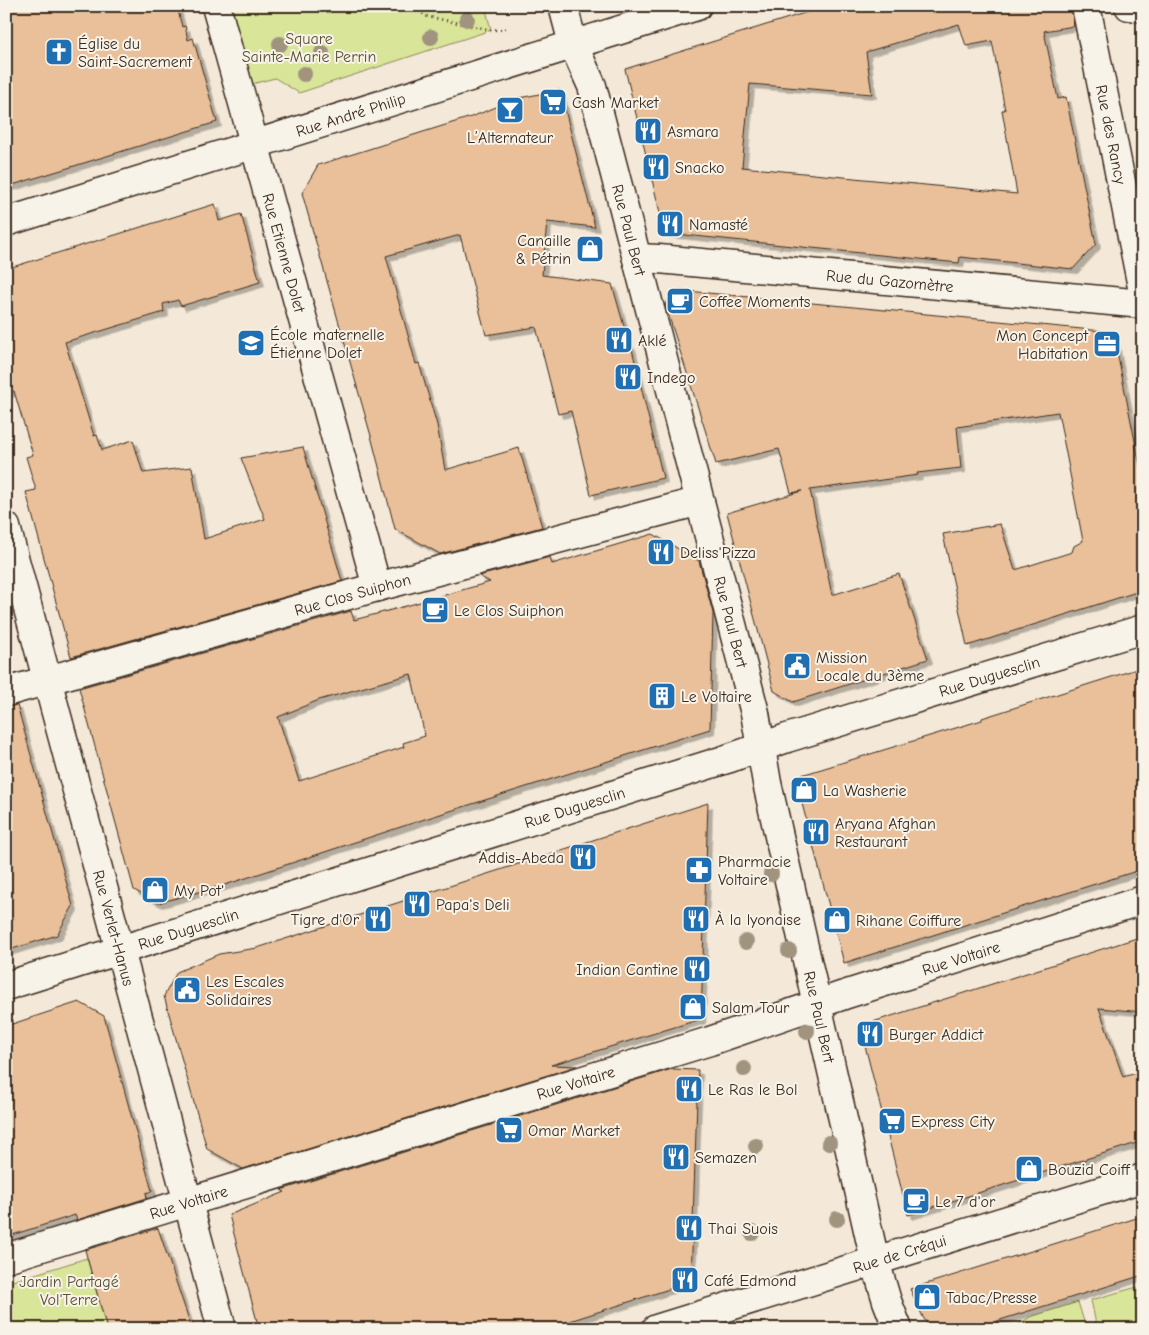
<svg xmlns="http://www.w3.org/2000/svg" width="1149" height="1335" font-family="'Comic Neue',sans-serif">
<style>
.green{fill:#d9e598;stroke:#8a885b}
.building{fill:#e9c099;stroke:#3b2a1e;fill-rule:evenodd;filter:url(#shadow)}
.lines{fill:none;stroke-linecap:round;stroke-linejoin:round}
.street-casing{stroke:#3b2a1e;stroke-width:31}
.secondary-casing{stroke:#3b2a1e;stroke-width:31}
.path{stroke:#3b2a1e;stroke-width:3;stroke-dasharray:1 4;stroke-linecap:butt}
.street{stroke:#f7f3e8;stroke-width:28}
.secondary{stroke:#f7f3e8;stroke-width:28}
.tree{fill:#a0947f}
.labels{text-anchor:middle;stroke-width:4;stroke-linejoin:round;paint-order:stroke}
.park-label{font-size:16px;fill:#5b4f36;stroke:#f7f3e8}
.poi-label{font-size:16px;fill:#3b2a1e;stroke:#f7f3e8;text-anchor:start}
.street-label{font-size:16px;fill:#3b2a1e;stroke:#f7f3e8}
</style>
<defs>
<filter id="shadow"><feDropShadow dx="4.5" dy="4.5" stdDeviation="0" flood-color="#0004"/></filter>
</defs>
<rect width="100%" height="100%" fill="#f4e9d8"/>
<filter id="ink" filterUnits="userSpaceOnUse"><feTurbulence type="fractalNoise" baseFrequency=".02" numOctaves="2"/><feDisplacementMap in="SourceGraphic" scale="10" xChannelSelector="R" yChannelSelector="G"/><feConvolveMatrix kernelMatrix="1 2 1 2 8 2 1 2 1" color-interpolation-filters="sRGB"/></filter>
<g filter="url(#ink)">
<g class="green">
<polygon points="226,6 485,6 491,30 299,93 275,78 248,85"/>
<polygon points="87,1258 107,1329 6,1329 6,1283"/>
<polygon points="1137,1287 1143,1318 1143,1329 1097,1329 1091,1300"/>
<polygon points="1078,1302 1085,1325 1079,1329 1013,1328 1030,1317"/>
</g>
<g class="building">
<polygon points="6,6 177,6 182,27 185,26 188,40 193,38 217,122 6,187"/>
<path d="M827,6H1071L1074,26L1044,31L1058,99L1066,97L1096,244L1073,269L960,257L959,263L665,233L625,69ZM959,24L966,46L992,41L1005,110H1002L1017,194L742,167L750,84L872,94L866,52Z"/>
<polygon points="560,90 595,227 547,222 542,275 612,284 630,347 631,345 663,478 591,495 571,411 558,414 536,327 486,335 460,235 386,256 416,364 419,363 437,425 445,470 519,448 542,527 440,554 395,529 371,436 302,193 318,165 471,117 519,98"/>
<polygon points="215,204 219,221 241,214 260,282 181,306 178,300 163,304 164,312 65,342 94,436 97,435 102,450 133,440 143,473 192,467 204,539 265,519 241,458 303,447 342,581 71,657 26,492 36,490 26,457 33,455 14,391 6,393 6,269"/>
<polygon points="677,290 1113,332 1143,481 1143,590 967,646 943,534 1000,524 1015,570 1072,552 1074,546 1083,541 1058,412 957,427 961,468 917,473 918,475 810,490 832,595 899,574 928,659 793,702 774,691 727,513 802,491 791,493 779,449 716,464 665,304"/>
<path d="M653,534L699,561L713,613L710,729L428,818L228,884L158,903L134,890L79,688L351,611L354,620L406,606L490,582L479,576L550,557L552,564ZM411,674L425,736L403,743L404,747L299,781L278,717L319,700Z"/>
<polygon points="1143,667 1143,869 844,963 795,777 982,720 982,718"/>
<polygon points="17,705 73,906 57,935 6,951 6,707"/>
<polygon points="708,803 701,1019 551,1065 577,1066 243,1169 207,1149 164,996 177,972 219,954 257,948"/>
<polygon points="1143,936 1143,1012 1099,1008 1123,1077 1143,1071 1143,1141 908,1215 860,1026"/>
<polygon points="79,1002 104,1016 152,1191 146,1193 147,1198 77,1220 75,1215 6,1237 6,1026"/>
<polygon points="672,1069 698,1070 691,1282 545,1329 259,1329 229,1215 285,1192 281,1190"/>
<polygon points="1143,1216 1143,1275 997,1321 1002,1329 930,1329 923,1317 910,1289"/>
<polygon points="158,1228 192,1329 107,1329 85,1250"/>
</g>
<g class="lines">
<defs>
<g id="street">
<path id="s1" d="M216,6L377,587"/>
<path id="s2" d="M1086,6L1143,292"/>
<polyline points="1129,6 1143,8"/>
<path id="s3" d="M6,222L697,6"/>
<path id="s4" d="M637,258L659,259L1143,304"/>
<path id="s5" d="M6,527L222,1329"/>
<path id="s6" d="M6,692L377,587L700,501"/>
<path id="s7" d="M6,986L727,759L787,738L1143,629"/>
<path id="s8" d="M6,1258L710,1041L844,995L1143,900"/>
<path id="s9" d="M656,1329L1143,1178"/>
</g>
<g id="secondary">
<path id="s10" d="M563,6L573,44L592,86L755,713L767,783L875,1261L887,1301L898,1329"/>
</g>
</defs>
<use href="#street" class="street-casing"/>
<use href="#secondary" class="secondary-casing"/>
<polyline class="path" points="416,6 425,16 491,30 507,29"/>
<use href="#street" class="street"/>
<use href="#secondary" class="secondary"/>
</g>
<g class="tree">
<circle cx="467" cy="19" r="8"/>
<circle cx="431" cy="37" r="8"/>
<circle cx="280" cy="44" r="8"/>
<circle cx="322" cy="53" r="8"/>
<circle cx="304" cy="74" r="8"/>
<circle cx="771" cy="874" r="8"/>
<circle cx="746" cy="942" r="8"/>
<circle cx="789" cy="951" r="8"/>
<circle cx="807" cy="1031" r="8"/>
<circle cx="744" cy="1069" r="8"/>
<circle cx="829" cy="1143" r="8"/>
<circle cx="756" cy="1146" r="8"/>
<circle cx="837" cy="1219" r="8"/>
<circle cx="752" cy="1233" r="8"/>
</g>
</g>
<defs>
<symbol id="church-square" viewBox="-11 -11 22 22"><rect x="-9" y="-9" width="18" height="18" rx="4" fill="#1f6fb2" stroke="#f7f3e8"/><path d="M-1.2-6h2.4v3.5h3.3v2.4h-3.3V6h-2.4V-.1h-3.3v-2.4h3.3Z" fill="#fff"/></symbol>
<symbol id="supermarket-square" viewBox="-11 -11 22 22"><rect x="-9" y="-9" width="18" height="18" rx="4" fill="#1f6fb2" stroke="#f7f3e8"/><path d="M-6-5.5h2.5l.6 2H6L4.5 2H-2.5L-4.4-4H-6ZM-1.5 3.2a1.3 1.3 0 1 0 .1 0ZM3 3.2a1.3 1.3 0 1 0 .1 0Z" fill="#fff"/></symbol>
<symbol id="bar-square" viewBox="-11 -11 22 22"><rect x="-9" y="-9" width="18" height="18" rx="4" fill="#1f6fb2" stroke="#f7f3e8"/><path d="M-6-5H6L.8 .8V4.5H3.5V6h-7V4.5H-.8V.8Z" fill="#fff"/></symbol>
<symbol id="restaurant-square" viewBox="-11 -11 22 22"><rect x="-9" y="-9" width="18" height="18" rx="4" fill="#1f6fb2" stroke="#f7f3e8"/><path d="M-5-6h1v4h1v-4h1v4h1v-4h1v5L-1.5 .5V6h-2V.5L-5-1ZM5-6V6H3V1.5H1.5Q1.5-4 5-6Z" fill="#fff"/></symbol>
<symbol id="shop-square" viewBox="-11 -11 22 22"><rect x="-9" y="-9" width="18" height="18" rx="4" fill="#1f6fb2" stroke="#f7f3e8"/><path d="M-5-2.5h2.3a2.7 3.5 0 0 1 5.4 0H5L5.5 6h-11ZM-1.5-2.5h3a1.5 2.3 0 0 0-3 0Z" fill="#fff"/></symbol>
<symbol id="cafe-square" viewBox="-11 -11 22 22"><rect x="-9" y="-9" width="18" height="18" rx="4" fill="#1f6fb2" stroke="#f7f3e8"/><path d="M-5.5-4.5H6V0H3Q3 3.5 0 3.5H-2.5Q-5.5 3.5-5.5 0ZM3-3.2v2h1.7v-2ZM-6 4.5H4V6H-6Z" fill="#fff"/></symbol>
<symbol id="school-square" viewBox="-11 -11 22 22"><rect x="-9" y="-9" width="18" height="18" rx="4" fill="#1f6fb2" stroke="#f7f3e8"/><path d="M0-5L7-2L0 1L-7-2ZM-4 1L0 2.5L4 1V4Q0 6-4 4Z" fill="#fff"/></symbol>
<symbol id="office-square" viewBox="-11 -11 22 22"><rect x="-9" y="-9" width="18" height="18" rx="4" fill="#1f6fb2" stroke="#f7f3e8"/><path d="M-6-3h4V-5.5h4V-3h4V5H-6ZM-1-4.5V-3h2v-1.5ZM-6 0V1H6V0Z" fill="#fff"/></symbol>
<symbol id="civic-square" viewBox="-11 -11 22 22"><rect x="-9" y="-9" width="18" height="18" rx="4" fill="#1f6fb2" stroke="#f7f3e8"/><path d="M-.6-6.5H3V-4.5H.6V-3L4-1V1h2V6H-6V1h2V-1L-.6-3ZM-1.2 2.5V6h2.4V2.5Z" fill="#fff"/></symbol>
<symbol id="building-square" viewBox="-11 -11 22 22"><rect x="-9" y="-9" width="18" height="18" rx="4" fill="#1f6fb2" stroke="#f7f3e8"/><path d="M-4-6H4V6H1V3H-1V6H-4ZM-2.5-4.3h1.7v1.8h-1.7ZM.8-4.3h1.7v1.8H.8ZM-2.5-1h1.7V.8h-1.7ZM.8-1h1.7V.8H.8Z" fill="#fff"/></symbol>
<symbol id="pharmacy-square" viewBox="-11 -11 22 22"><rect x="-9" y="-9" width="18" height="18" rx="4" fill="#1f6fb2" stroke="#f7f3e8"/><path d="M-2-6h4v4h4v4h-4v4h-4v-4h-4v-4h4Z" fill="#fff"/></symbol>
</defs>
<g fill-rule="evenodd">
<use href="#church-square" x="43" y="36" width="32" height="32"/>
<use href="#supermarket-square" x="537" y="86" width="32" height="32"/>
<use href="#bar-square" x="494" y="94" width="32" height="32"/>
<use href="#restaurant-square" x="632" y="115" width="32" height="32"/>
<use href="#restaurant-square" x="640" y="151" width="32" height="32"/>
<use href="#restaurant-square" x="654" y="208" width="32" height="32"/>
<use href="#shop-square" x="574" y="233" width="32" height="32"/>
<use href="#cafe-square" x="664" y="285" width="32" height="32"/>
<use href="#restaurant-square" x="603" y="324" width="32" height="32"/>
<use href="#school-square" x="235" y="327" width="32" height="32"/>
<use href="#office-square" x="1091" y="328" width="32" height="32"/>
<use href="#restaurant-square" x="612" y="361" width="32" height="32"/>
<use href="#restaurant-square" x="645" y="536" width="32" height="32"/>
<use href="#cafe-square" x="419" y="594" width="32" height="32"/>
<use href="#civic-square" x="781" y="650" width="32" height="32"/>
<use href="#building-square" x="646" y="680" width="32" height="32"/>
<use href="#shop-square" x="788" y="774" width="32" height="32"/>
<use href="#restaurant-square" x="800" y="816" width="32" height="32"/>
<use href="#restaurant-square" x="567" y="841" width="32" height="32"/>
<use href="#pharmacy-square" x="683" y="854" width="32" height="32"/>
<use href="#shop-square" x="139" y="874" width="32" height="32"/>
<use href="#restaurant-square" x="401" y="888" width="32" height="32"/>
<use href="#restaurant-square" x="362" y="903" width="32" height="32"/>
<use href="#restaurant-square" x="680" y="903" width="32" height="32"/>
<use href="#shop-square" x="821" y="904" width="32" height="32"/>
<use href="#restaurant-square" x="681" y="953" width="32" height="32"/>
<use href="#civic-square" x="171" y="974" width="32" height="32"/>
<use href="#shop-square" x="677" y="991" width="32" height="32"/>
<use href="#restaurant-square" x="854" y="1018" width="32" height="32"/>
<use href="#restaurant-square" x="673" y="1073" width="32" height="32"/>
<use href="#supermarket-square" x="876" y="1105" width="32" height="32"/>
<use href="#supermarket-square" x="493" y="1114" width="32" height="32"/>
<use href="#restaurant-square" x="660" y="1141" width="32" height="32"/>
<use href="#shop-square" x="1013" y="1153" width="32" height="32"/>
<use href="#cafe-square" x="900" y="1185" width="32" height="32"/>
<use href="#restaurant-square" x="673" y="1212" width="32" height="32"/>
<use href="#restaurant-square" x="669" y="1264" width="32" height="32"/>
<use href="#shop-square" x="911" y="1281" width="32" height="32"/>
</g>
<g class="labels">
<g class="park-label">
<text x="309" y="44">Square<tspan x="309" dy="18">Sainte-Marie Perrin</tspan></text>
<text x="69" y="1287">Jardin Partagé<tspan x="69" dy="18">Vol'Terre</tspan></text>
</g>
<g class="poi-label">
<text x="78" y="49">Église du<tspan x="78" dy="18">Saint-Sacrement</tspan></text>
<text x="572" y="108">Cash Market</text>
<text x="667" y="137">Asmara</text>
<text x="510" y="143" text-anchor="middle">L’Alternateur</text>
<text x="675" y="173">Snacko</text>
<text x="689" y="230">Namasté</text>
<text x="571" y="246" text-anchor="end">Canaille<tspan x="571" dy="18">&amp; Pétrin</tspan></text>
<text x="699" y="307">Coffee Moments</text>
<text x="270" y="340">École maternelle<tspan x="270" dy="18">Étienne Dolet</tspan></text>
<text x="1088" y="341" text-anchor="end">Mon Concept<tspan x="1088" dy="18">Habitation</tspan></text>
<text x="638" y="346">Aklé</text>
<text x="647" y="383">Indego</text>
<text x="680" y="558">Deliss'Pizza</text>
<text x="454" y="616">Le Clos Suiphon</text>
<text x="816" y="663">Mission<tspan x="816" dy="18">Locale du 3ème</tspan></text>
<text x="681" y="702">Le Voltaire</text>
<text x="823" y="796">La Washerie</text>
<text x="835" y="829">Aryana Afghan<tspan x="835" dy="18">Restaurant</tspan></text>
<text x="564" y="863" text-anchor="end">Addis-Abeda</text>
<text x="718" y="867">Pharmacie<tspan x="718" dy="18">Voltaire</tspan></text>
<text x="174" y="896">My Pot'</text>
<text x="436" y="910">Papa's Deli</text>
<text x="359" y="925" text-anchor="end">Tigre d'Or</text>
<text x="715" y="925">À la lyonaise</text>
<text x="856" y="926">Rihane Coiffure</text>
<text x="678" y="975" text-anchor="end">Indian Cantine</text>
<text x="206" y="987">Les Escales<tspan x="206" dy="18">Solidaires</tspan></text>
<text x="712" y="1013">Salam Tour</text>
<text x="889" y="1040">Burger Addict</text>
<text x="708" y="1095">Le Ras le Bol</text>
<text x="911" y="1127">Express City</text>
<text x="528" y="1136">Omar Market</text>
<text x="695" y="1163">Semazen</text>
<text x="1048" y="1175">Bouzid Coiff</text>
<text x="935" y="1207">Le 7 d'or</text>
<text x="708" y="1234">Thai Suois</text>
<text x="704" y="1286">Café Edmond</text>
<text x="946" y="1303">Tabac/Presse</text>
</g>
<g class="street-label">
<text dy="6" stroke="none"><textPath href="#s3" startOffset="361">Rue André Philip</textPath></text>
<text dy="6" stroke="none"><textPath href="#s2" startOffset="131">Rue des Rancy</textPath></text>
<text dy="6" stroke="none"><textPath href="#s10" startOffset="234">Rue Paul Bert</textPath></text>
<text dy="6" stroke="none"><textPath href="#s1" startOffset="256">Rue Etienne Dolet</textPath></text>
<text dy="6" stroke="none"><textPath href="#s4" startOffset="254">Rue du Gazomètre</textPath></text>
<text dy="6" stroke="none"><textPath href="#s6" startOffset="360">Rue Clos Suiphon</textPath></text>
<text dy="6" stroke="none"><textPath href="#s10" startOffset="639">Rue Paul Bert</textPath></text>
<text dy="6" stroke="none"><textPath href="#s7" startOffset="1031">Rue Duguesclin</textPath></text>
<text dy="6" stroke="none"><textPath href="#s7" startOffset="596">Rue Duguesclin</textPath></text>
<text dy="6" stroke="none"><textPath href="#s5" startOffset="415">Rue Verlet-Hanus</textPath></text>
<text dy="6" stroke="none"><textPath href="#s7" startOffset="191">Rue Duguesclin</textPath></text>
<text dy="6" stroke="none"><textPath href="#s8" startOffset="1001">Rue Voltaire</textPath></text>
<text dy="6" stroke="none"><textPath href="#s10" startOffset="1044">Rue Paul Bert</textPath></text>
<text dy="6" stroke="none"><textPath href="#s8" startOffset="596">Rue Voltaire</textPath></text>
<text dy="6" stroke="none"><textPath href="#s8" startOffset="191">Rue Voltaire</textPath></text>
<text dy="6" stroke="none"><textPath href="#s9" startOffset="255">Rue de Créqui</textPath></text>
</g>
</g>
<rect width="1149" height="1335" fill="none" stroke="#f7f3e8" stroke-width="25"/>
<rect x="12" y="12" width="1124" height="1310" fill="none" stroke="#3b2a1e" stroke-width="2" filter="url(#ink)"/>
</svg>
